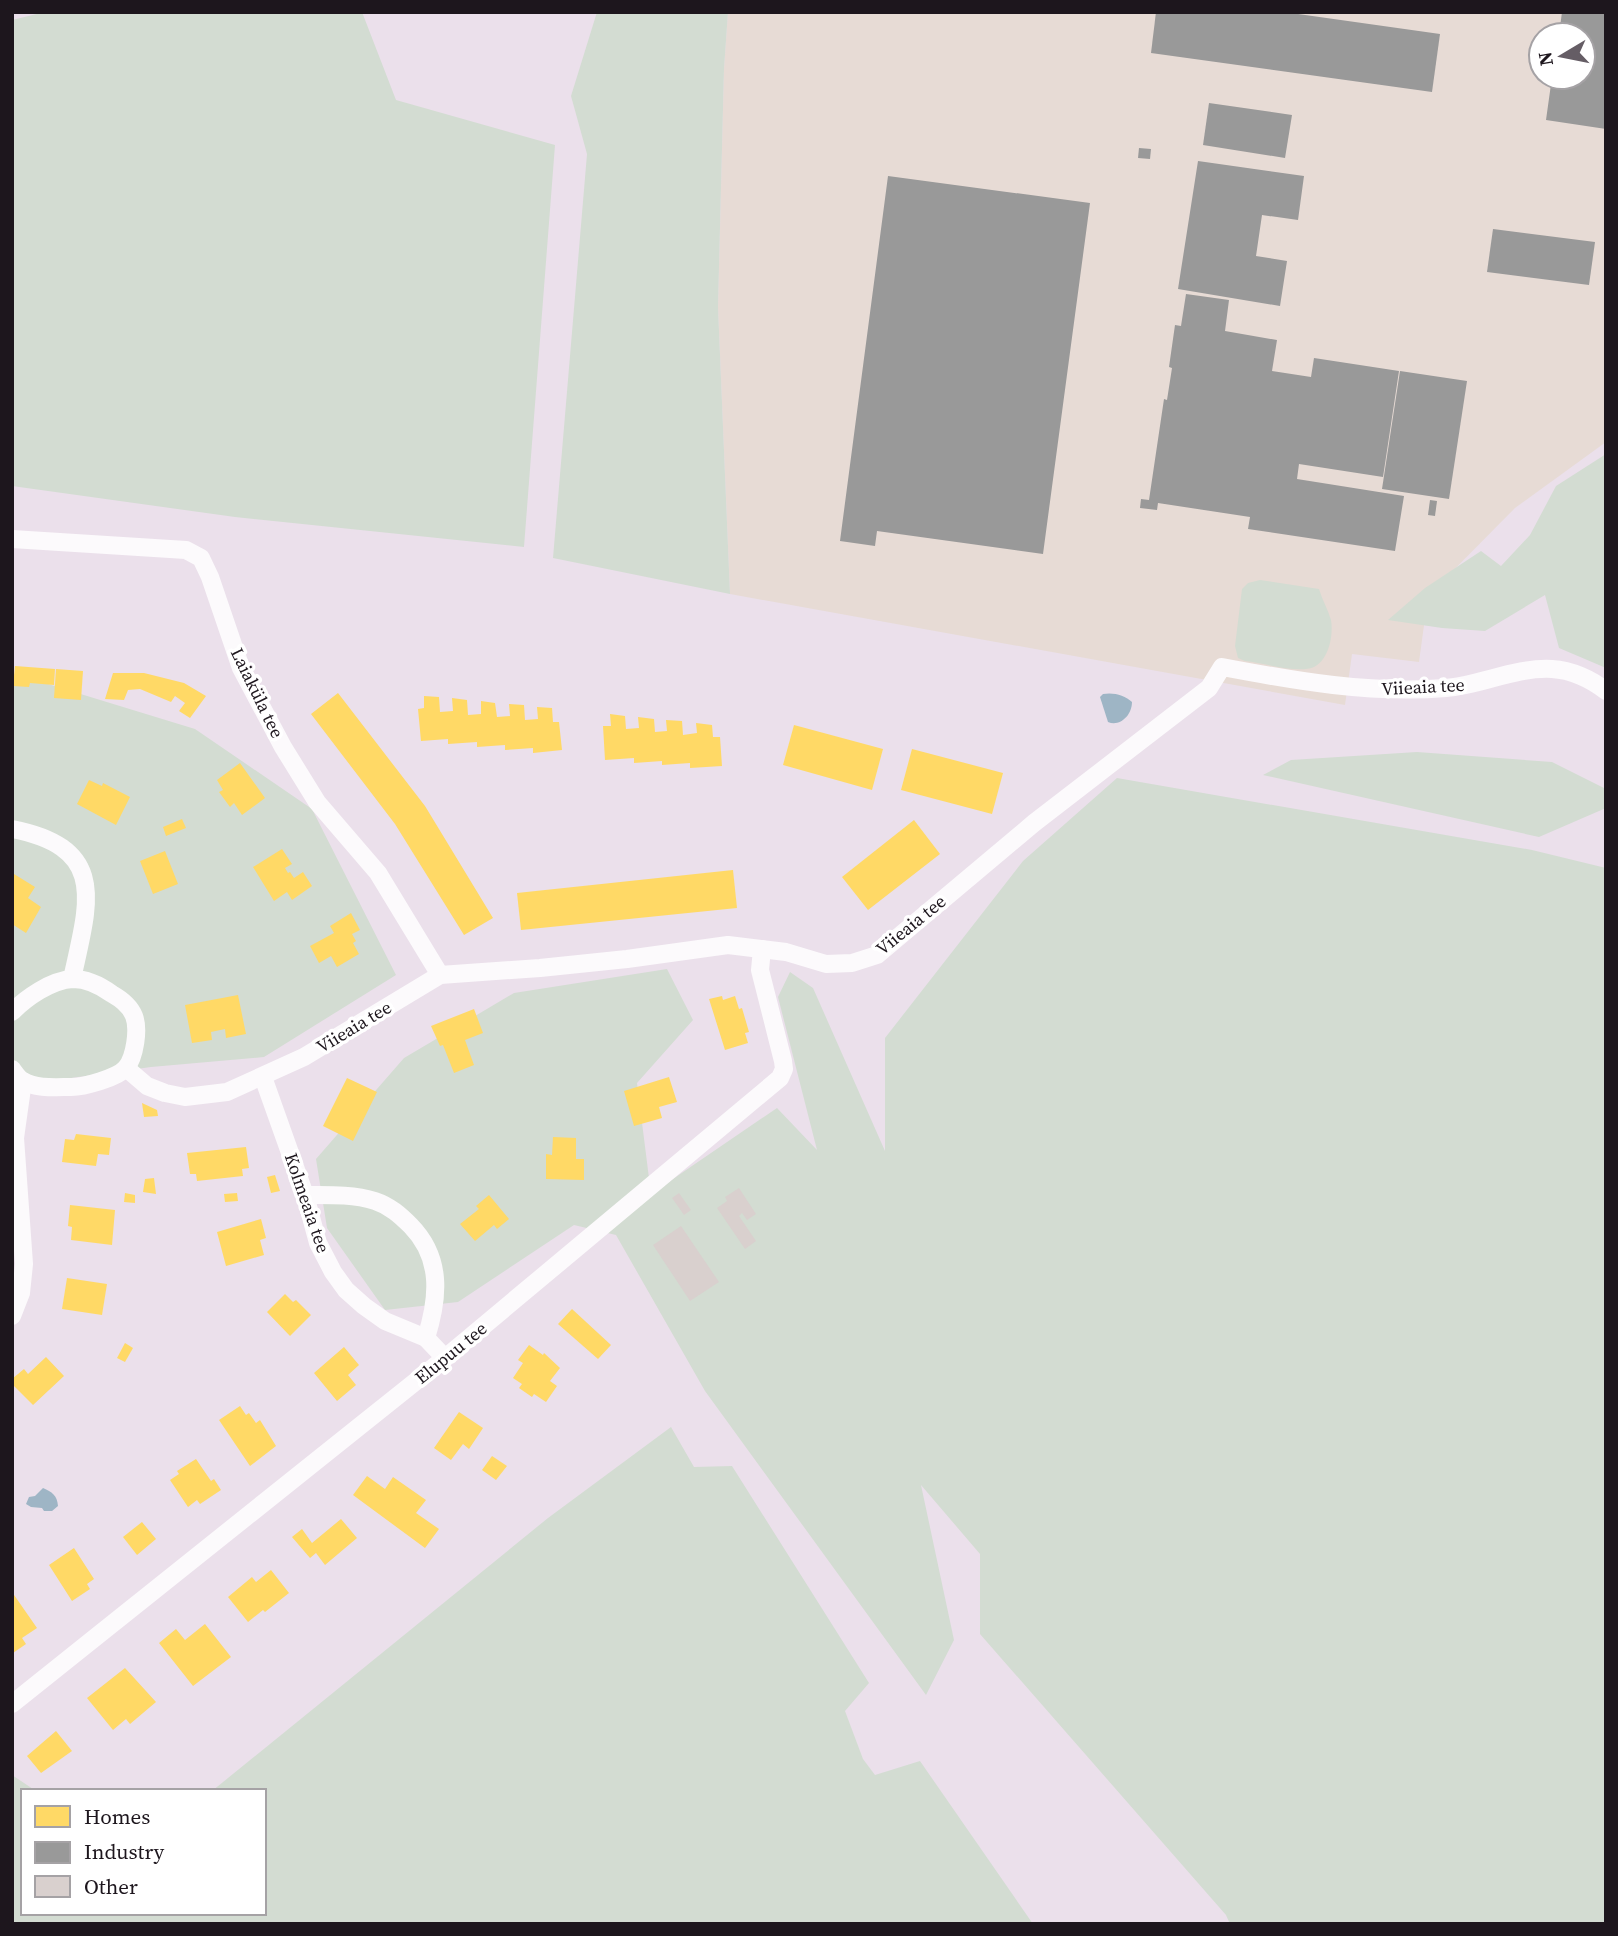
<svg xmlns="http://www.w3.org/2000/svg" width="1618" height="1936" font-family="'Source Serif 4',serif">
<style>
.industrial{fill:#e7dbd5;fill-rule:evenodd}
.green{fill:#d3dcd2}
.water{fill:#9eb5c5}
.homes{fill:#ffd966}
.industry{fill:#999}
.building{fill:#d9d0ce}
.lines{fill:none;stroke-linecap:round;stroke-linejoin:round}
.minor{stroke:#fcfafc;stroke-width:18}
.labels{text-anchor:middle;stroke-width:7;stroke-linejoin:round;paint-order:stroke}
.street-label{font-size:18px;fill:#1d161d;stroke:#fff}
</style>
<rect width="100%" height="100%" fill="#ebe0eb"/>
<path class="industrial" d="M728,12H1606V442L1515,508L1428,596L1419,662L1352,654L1345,705L730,594L718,307L724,69ZM1541,35H1583V77H1541Z"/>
<g class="green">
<polygon points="45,12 362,12 396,100 555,145 524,547 235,517 12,486 12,20"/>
<polygon points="597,12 728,12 724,69 718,307 730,594 553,558 587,154 571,96"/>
<polygon points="1606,454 1606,668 1559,648 1545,595 1485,631 1442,628 1388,620 1425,588 1481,551 1501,566 1530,535 1556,486"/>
<path d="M1260,580L1319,589C1322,599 1328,610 1331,620C1334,638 1327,668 1306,669C1289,671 1263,663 1245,661L1238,658L1235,646L1242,589L1248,583Z"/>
<polygon points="12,673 195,729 312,809 396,975 264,1057 151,1067 13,1086 12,1093"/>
<polygon points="1417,752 1552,762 1606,789 1606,808 1539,837 1263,775 1291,760"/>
<polygon points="1117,778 1532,850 1606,868 1606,1924 1230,1924 1226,1915 980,1634 980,1554 921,1485 954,1640 926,1695 705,1391 616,1235 574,1225 458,1302 385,1310 327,1228 316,1159 404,1058 514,993 667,969 693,1020 637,1083 651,1194 777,1108 817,1150 778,997 790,972 813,988 885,1151 885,1038 1023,861"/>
<polygon points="671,1427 694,1467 732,1466 869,1683 845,1711 863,1759 875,1775 920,1761 1033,1924 12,1924 12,1775 36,1791 23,1791 23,1913 264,1913 264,1791 212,1791 548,1518"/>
</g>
<g class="water">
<path d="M1103,694C1113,692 1125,695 1132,702C1132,715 1120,727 1108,722L1100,697Z"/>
<path d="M43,1488C52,1492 57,1495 58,1506L52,1511H44L42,1508L31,1507L26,1504L29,1497L35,1496Z"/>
</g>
<g class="homes">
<polygon points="15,666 55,669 54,685 30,683 29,687 13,686"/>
<polygon points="56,669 83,671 81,700 54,698"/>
<polygon points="113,673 144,673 184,683 206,696 190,718 179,711 185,703 175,696 171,702 140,689 128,690 124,700 105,699"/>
<polygon points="338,693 425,806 493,918 464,935 395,824 311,714"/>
<polygon points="424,696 439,697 440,712 453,711 452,698 467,700 468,715 481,714 481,701 495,703 497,717 510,716 509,704 524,705 525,720 538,719 537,707 552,708 553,722 559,722 562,750 533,753 533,748 505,750 505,745 477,747 477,742 448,744 448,739 421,741 418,709 424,708"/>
<polygon points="610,714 625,716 626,729 639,728 638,717 654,719 655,732 667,731 666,720 682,721 683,735 697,733 696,723 712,725 713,737 720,737 722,766 690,768 690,763 662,765 662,761 634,763 634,758 605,760 603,726 611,726"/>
<polygon points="794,725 883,749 872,790 783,765"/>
<polygon points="912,749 1003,773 992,814 901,790"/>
<polygon points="240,763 265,798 242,815 234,803 230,807 219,792 223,790 217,780"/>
<polygon points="89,780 102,786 103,783 130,797 116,825 77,804"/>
<polygon points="182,819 186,828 166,836 163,827"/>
<polygon points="914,820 940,854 868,910 842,877"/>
<polygon points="282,849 292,864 285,868 288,873 290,872 294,878 303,872 312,886 292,900 287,892 274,901 253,867"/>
<polygon points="165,851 178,884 153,894 140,861"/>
<polygon points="733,870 737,908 521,930 517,893"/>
<polygon points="14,874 35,887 28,898 41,907 26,933 12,924"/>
<polygon points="351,913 360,930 352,934 356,941 353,943 359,954 337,967 331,956 319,963 310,946 334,933 330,926"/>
<polygon points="238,995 246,1034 226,1038 225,1029 211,1032 212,1040 192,1043 185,1005"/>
<polygon points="722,996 723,1000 735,996 739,1009 742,1008 749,1032 745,1033 748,1043 725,1050 709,999"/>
<polygon points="474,1009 483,1033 465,1040 474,1065 454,1073 443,1045 440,1046 431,1026"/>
<polygon points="669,1077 677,1102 659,1107 662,1118 634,1126 624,1091"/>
<polygon points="347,1078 377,1092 353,1141 323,1126"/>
<polygon points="142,1103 157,1110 158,1116 144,1117"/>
<polygon points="76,1134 111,1138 109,1155 98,1154 96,1166 62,1162 65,1139 74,1140"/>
<polygon points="553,1137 576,1138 576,1159 584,1159 584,1180 546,1179 546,1154 552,1155"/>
<polygon points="246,1147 249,1168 242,1169 243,1176 197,1181 196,1174 190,1174 187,1153"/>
<polygon points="275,1175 280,1191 271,1193 267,1177"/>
<polygon points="154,1178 156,1194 143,1192 145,1179"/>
<polygon points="125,1193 135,1195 135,1203 124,1202"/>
<polygon points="237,1193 238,1201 225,1202 224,1194"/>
<polygon points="489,1195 509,1219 497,1229 494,1225 475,1241 460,1224 479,1209 476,1206"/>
<polygon points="70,1205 115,1210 112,1245 71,1240 72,1227 68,1226"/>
<polygon points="261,1219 266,1238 260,1240 264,1255 226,1266 217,1232"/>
<polygon points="67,1278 107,1284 102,1315 62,1309"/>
<polygon points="285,1294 293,1302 296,1300 311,1315 290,1336 267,1312"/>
<polygon points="572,1309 611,1345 598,1359 558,1324"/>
<polygon points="125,1343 133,1348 125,1362 117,1358"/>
<polygon points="529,1345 543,1355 544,1353 560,1368 550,1381 557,1386 546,1402 534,1394 532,1397 519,1388 522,1384 513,1378 523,1363 518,1360"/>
<polygon points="344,1347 359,1365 348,1375 356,1385 337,1401 314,1373"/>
<polygon points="46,1357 64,1376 33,1405 12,1384 12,1379 24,1369 28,1374"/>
<polygon points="240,1406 246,1415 249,1413 256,1423 260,1420 276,1446 250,1466 219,1420"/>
<polygon points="459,1412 483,1428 469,1449 463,1444 451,1460 434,1448"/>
<polygon points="492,1456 507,1466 496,1480 482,1470"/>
<polygon points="196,1459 211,1481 214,1479 221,1490 200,1504 197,1500 188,1507 170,1480 179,1474 177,1471"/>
<polygon points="367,1476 385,1489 393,1477 426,1500 416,1513 439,1529 425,1548 353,1495"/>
<polygon points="341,1519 357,1538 325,1565 316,1553 310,1558 292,1537 302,1529 312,1543"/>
<polygon points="142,1522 156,1539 137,1555 123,1537"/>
<polygon points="74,1548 94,1579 87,1584 90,1589 72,1601 49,1565"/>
<polygon points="271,1570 289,1593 265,1612 263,1610 248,1622 228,1597 252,1577 256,1582"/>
<polygon points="12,1592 37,1628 22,1638 26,1644 13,1653"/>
<polygon points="205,1624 231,1657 193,1686 159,1643 176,1629 185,1640"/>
<polygon points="125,1668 156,1702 130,1724 126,1719 113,1730 87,1698"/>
<polygon points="56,1731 72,1751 41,1773 27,1756"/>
</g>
<g class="industry">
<polygon points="1156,12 1284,12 1440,34 1432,92 1151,53"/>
<polygon points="1562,12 1606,12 1606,129 1546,120 1552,77 1583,77 1583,35 1559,35"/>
<polygon points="1209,103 1292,115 1285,158 1203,145"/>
<polygon points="1139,148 1151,149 1150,159 1138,158"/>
<polygon points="1198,161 1304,176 1298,220 1262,215 1256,256 1287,261 1280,306 1178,289"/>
<polygon points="888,176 1090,203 1043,554 877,531 875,546 840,541"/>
<polygon points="1493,229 1595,242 1589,285 1487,272"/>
<polygon points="1186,294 1229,300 1225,331 1277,340 1272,371 1311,377 1314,358 1399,371 1383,477 1299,464 1297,479 1404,496 1395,551 1248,529 1250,517 1158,503 1157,510 1140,508 1141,499 1149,500 1164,399 1167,400 1172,368 1169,367 1175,325 1181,326"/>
<polygon points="1400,371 1467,381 1449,499 1382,489"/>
<polygon points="1430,500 1437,501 1435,516 1428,515"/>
</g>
<g class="building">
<polygon points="739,1188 756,1214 747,1220 742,1213 739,1216 756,1241 745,1249 717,1208 727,1201 725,1197"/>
<polygon points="679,1193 691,1210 684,1215 672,1198"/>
<polygon points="681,1226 719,1282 690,1301 653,1245"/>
</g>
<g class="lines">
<g class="minor">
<polyline points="12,539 186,550 201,558 210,577 241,668 283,747 317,802 378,873 440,975"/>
<path d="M12,829C110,848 88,904 72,979"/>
<path d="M12,1012C26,998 51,980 73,979C87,979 101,986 112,994C121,999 130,1006 134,1016C139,1029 135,1057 126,1068C117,1078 84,1087 71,1087C57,1087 36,1089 23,1081C19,1079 15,1073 12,1069"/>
<path d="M126,1068L147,1086L165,1093L185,1097L227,1092L304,1057L440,975L540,968L627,959L728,945L786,952L826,964L852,963L877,955L1034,823L1209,688L1222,667C1296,681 1370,694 1446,688C1481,685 1516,667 1552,669C1571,670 1591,679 1606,691"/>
<polyline points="263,1077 305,1195 318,1243 333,1272 346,1290 364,1306 385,1321 426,1338 445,1358"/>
<path d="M305,1195C328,1195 353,1194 375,1201C390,1206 400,1215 411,1226C442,1258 439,1297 426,1338"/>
<polyline points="12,1316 21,1293 24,1264 15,1138 23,1081"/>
<polyline points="12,1704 445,1358 780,1078 784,1069 783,1061 760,970 762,949"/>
</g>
</g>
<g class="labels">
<g class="street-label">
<text transform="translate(1423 687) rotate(-3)" y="6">Viieaia tee</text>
<text transform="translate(257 693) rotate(64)" y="6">Laiaküla tee</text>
<text transform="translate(911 925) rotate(-39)" y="6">Viieaia tee</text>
<text transform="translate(354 1027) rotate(-31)" y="6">Viieaia tee</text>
<text transform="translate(307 1203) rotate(71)" y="6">Kolmeaia tee</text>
<text transform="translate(451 1353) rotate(-39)" y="6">Elupuu tee</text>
</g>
</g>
<rect width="1618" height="1936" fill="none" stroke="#1d161d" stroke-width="28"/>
<rect x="21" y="1789" width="245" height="126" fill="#ffffff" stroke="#a5a2a5" stroke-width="2"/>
<rect x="35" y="1806" width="35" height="21" fill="#ffd966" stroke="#a5a2a5" stroke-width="2"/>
<text x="84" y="1824" font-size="21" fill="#1d161d">Homes</text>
<rect x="35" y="1842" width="35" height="21" fill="#999999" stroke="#a5a2a5" stroke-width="2"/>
<text x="84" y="1859" font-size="21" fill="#1d161d">Industry</text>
<rect x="35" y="1876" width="35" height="21" fill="#d9d0ce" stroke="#a5a2a5" stroke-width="2"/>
<text x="84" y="1894" font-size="21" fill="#1d161d">Other</text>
<g transform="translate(1562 56) rotate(260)"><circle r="33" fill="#ffffff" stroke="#a5a2a5" stroke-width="2"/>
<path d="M0-5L12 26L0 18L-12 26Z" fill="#655d65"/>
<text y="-10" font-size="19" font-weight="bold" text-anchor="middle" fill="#1d161d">N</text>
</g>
</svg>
